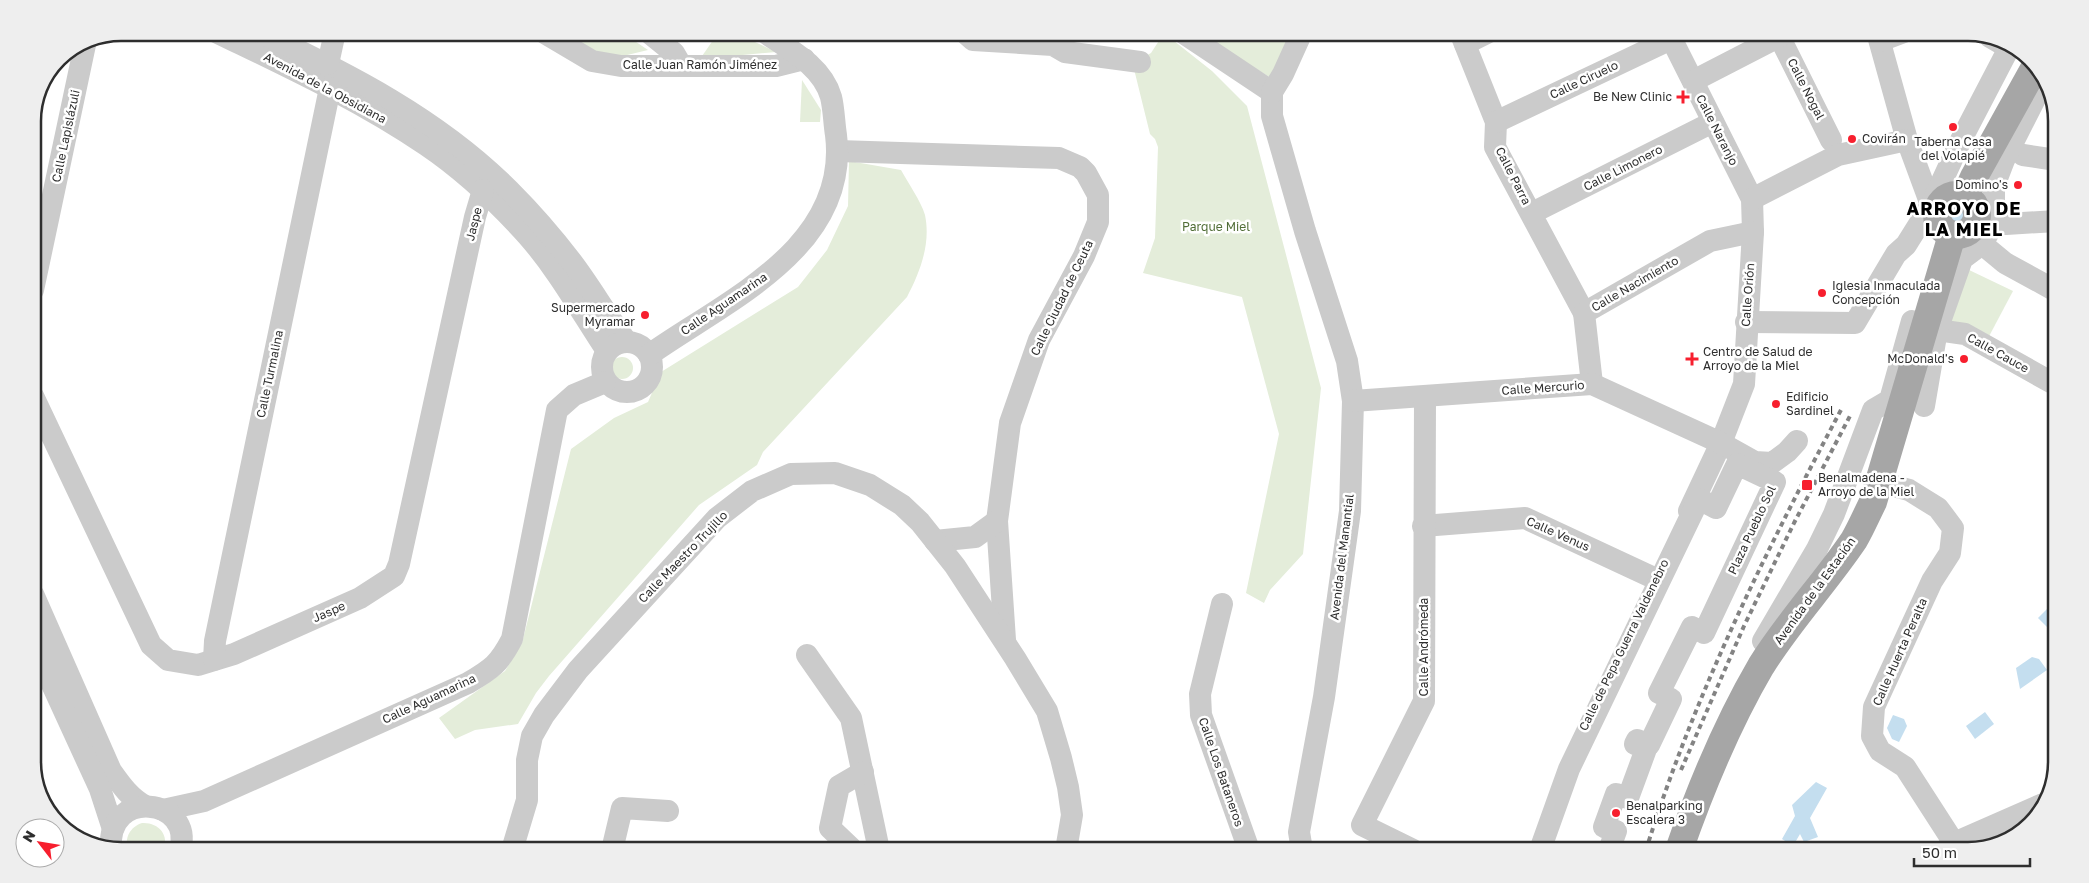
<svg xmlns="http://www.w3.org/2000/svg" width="2089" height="883" font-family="'Golos Text',sans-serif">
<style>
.green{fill:#e4edda}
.water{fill:#c4deef}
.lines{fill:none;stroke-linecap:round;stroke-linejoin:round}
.minor{stroke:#cbcbcb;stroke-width:22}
.major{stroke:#a6a6a6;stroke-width:28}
.rail{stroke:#838383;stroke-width:4;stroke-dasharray:5 4;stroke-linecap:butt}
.poi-dot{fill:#f71f2e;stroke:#fff;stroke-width:2}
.labels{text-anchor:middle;stroke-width:5;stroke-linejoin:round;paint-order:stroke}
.street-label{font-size:12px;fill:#2e2e2e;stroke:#fff}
.poi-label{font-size:12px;fill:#2e2e2e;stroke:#fff;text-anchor:start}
.park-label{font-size:12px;fill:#516e37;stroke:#fff}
.district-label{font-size:18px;font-weight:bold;letter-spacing:1px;fill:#000;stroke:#fff}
.rim{fill:none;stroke:#2e2e2e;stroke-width:2.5}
</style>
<rect width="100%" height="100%" fill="#fff"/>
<g class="green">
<polygon points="557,33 623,33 648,50 623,56 594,54"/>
<polygon points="718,33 736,33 776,52 700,59"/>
<polygon points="1164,33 1212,71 1247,106 1321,388 1303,554 1270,590 1264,603 1246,593 1279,434 1242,297 1143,273 1155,238 1158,147 1155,139 1150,134 1134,69 1144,57 1151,53"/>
<polygon points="1197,33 1293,33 1271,78"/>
<polygon points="802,80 821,110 820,122 800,122"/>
<path d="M849,161L901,170C908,183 921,201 925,215C931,244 920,272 907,297L763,452L757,465L699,505L549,676L536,693L518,724L475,730L455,739L439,718L505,671L522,643L571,449L614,418L648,402L661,372L798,287L827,250L848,206Z"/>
<polygon points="1967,269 2013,291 1986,342 1943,318"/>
<circle cx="622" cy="368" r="11"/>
<path d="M142,823C158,822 170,835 163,850H128C124,838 130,827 142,823Z"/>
</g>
<g class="water">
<circle cx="1958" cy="219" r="10"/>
<polygon points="2055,601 2056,624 2050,630 2038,618"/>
<polygon points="2032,657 2039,659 2047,670 2020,689 2016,668"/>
<polygon points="1985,712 1994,724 1975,739 1966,726"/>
<polygon points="1893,715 1904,719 1907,726 1899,742 1892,739 1887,728"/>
<polygon points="1816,782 1827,788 1810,818 1818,837 1804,842 1800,834 1793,846 1782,839 1795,816 1792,805"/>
</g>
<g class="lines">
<g class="minor">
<path d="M216,32C288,67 360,100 426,145C463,170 497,202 527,235C558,270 581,312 607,351"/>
<path d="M260,32C349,74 438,119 509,190C531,212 552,236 571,261C591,287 607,316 627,342"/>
<polyline points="543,32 592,61 621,66 776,66 804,59"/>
<polyline points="648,32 674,53 681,65"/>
<polyline points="964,32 973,40 1053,45 1065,52 1140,62"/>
<polyline points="1182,32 1272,92"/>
<polyline points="1460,32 1496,122 1495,147 1584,313"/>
<polyline points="1668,32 1752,199 1753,232 1744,384 1721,443 1689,511"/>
<polyline points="1877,32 1907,140 1931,205 1937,207"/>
<polyline points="1990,37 2009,48"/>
<polyline points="1780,38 1831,140"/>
<polyline points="1880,41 1904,32"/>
<polyline points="1465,44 1489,32"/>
<polyline points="328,64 335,32"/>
<polyline points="1693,81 1788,32"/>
<polyline points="1272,92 1272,116 1305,231 1347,361 1353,401 1350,511 1324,697 1299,832 1302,850"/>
<polyline points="1272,92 1283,74 1302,32"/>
<polyline points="1496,122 1671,39"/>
<polyline points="838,151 1059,158 1080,167 1086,173 1098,195 1098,222 1084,256 1039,340 1010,423 997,521 1005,640"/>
<polyline points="2023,155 2056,160"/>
<polyline points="1752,199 1838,155 1907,140"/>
<polyline points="1532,213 1713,122"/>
<polyline points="1994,223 2006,224 2056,221"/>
<polyline points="1982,244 2005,263 2056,291"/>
<polyline points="33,290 86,40"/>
<polyline points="1746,322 1855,323 1896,254 1906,245 1931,205 1961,140 2010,46"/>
<polyline points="1937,330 1965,334 2056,385"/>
<circle cx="627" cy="367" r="25"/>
<path d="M649,355C725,301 850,248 836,135C834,123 834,109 831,97C822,66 789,49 764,32"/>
<polyline points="1592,384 1584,313 1710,241 1753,232"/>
<polyline points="33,396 151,645 168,660 198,665 234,654 360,598 394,576 399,564 475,217 483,190"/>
<polyline points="1353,401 1592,384 1721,443 1755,462 1772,463 1787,452 1797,441"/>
<polyline points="1924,406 1937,330 1962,259 1982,244 1994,223 1994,186 2004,160 2044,81"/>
<polyline points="1879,482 1909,490 1938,508 1953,528 1950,553 1932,581 1874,707 1872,736 1880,751 1905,767 1954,843"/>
<polyline points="1423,526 1525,518 1656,579"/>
<polyline points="935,541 975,537 997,521"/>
<path d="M33,594L111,771C121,785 130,798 145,806"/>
<polyline points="1222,604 1200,694 1201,715 1249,850"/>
<polyline points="1763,641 1817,549 1834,514 1873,410 1890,400 1912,321"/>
<polyline points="33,643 100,789 113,829"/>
<polyline points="807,655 851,718 879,850"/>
<polyline points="214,660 215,641 330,88"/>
<path d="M163,810L204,801L468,683C492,669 499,664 512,639L557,410L574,395L605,382"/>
<path d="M111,849C106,787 195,798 180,850"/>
<polyline points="512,850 527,800 527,760 532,736 544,715 578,670 717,518 752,491 791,474 835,473 870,485 902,505 920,522 955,566 1015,658 1047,711 1061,758 1068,787 1072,815 1066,850"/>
<polyline points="612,850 622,808 668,811"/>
<polyline points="851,850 851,848 830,828 839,786 863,772"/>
<polyline points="1413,850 1362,825 1424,701 1425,397"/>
<polyline points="1540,850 1569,769 1699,499 1716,508 1737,464 1775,482 1704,633 1692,627 1659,693 1671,699 1649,745 1637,740 1635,744 1646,749 1628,798 1616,794 1604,827 1616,831 1609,850"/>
<polyline points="1945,850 1954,843 2043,804"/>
</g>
<g class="major">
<circle cx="1957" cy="215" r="20"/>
<polyline points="1965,197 1974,177 2035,67"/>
<path d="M1679,850C1701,787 1727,724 1761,666C1789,621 1825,583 1854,540C1861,528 1867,514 1873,502L1952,235"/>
</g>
<g class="rail">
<polyline points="1681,770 1744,626 1794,523 1851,414"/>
<path d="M1646,850C1694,695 1766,551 1842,408"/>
</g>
</g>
<g class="poi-dot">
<path d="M1680.5 89.5h5v5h5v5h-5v5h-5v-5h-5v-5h5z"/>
<circle cx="1953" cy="127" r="5"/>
<circle cx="1852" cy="139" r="5"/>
<circle cx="2018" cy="185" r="5"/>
<circle cx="1822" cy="293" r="5"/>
<circle cx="645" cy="315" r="5"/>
<path d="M1689.5 351.5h5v5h5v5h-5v5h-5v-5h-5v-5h5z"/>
<circle cx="1964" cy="359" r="5"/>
<circle cx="1776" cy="404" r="5"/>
<rect x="1801" y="479" width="12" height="12" rx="2.5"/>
<circle cx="1616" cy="813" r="5"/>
</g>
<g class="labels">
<g class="street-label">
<text x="700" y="69">Calle Juan Ramón Jiménez</text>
<text transform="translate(1584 80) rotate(-25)" y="4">Calle Ciruelo</text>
<text transform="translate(325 88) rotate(28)" y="4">Avenida de la Obsidiana</text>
<text transform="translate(1806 89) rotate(63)" y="4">Calle Nogal</text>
<text transform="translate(1717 130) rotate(63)" y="4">Calle Naranjo</text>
<text transform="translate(66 136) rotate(-78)" y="4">Calle Lapislázuli</text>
<text transform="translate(1623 168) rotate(-27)" y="4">Calle Limonero</text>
<text transform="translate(1513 176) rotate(63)" y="4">Calle Parra</text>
<text transform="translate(474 224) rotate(-76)" y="4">Jaspe</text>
<text transform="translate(1635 284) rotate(-30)" y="4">Calle Nacimiento</text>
<text transform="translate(1748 295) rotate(-86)" y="4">Calle Orión</text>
<text transform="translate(1062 298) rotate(-64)" y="4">Calle Ciudad de Ceuta</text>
<text transform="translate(724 304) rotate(-34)" y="4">Calle Aguamarina</text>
<text transform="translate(1998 353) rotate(29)" y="4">Calle Cauce</text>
<text transform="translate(270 374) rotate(-78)" y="4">Calle Turmalina</text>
<text transform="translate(1543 388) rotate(-4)" y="4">Calle Mercurio</text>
<text transform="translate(1752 530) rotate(-65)" y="4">Plaza Pueblo Sol</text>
<text transform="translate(1558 534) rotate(24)" y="4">Calle Venus</text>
<text transform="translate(683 557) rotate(-46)" y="4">Calle Maestro Trujillo</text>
<text transform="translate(1342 557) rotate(-83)" y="4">Avenida del Manantial</text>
<text transform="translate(1815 591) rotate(-54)" y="4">Avenida de la Estación</text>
<text transform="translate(329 612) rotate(-24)" y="4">Jaspe</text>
<text transform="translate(1624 645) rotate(-64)" y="4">Calle de Pepa Guerra Valdenebro</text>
<text transform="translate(1424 647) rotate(-90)" y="4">Calle Andrómeda</text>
<text transform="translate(1900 652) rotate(-66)" y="4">Calle Huerta Peralta</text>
<text transform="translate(429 699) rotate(-25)" y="4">Calle Aguamarina</text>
<text transform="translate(1221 772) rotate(71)" y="4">Calle Los Bataneros</text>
</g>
<g class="poi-label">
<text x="1672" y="101" text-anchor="end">Be New Clinic</text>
<text x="1862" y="143">Covirán</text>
<text x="1953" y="146" text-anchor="middle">Taberna Casa<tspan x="1953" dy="14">del Volapié</tspan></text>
<text x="2008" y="189" text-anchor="end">Domino's</text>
<text x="1832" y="290">Iglesia Inmaculada<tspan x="1832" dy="14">Concepción</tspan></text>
<text x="635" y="312" text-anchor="end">Supermercado<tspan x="635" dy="14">Myramar</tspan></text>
<text x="1703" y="356">Centro de Salud de<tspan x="1703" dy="14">Arroyo de la Miel</tspan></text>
<text x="1954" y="363" text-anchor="end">McDonald's</text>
<text x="1786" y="401">Edificio<tspan x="1786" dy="14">Sardinel</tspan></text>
<text x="1818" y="482">Benalmadena -<tspan x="1818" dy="14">Arroyo de la Miel</tspan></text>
<text x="1626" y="810">Benalparking<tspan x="1626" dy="14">Escalera 3</tspan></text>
</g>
<g class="park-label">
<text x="1216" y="231">Parque Miel</text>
</g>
<g class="district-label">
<text x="1964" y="215">ARROYO DE<tspan x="1964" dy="21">LA MIEL</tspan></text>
</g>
</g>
<path d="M0 0H2089V883H0ZM121 41H1968A80 80 0 0 1 2048 121V762A80 80 0 0 1 1968 842H121A80 80 0 0 1 41 762V121A80 80 0 0 1 121 41Z" fill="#eee" fill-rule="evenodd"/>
<path class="rim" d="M121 41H1968A80 80 0 0 1 2048 121V762A80 80 0 0 1 1968 842H121A80 80 0 0 1 41 762V121A80 80 0 0 1 121 41Z"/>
<g transform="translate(40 843) rotate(301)"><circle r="24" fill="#ffffff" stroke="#ababab"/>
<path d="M0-4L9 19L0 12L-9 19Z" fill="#f71f2e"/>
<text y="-8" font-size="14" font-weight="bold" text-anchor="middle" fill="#2e2e2e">N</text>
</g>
<path d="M1914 858v8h116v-8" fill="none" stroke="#2e2e2e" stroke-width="2.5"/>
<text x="1922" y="858" font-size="15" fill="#2e2e2e" stroke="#ffffff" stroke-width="4" paint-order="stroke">50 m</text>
</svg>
